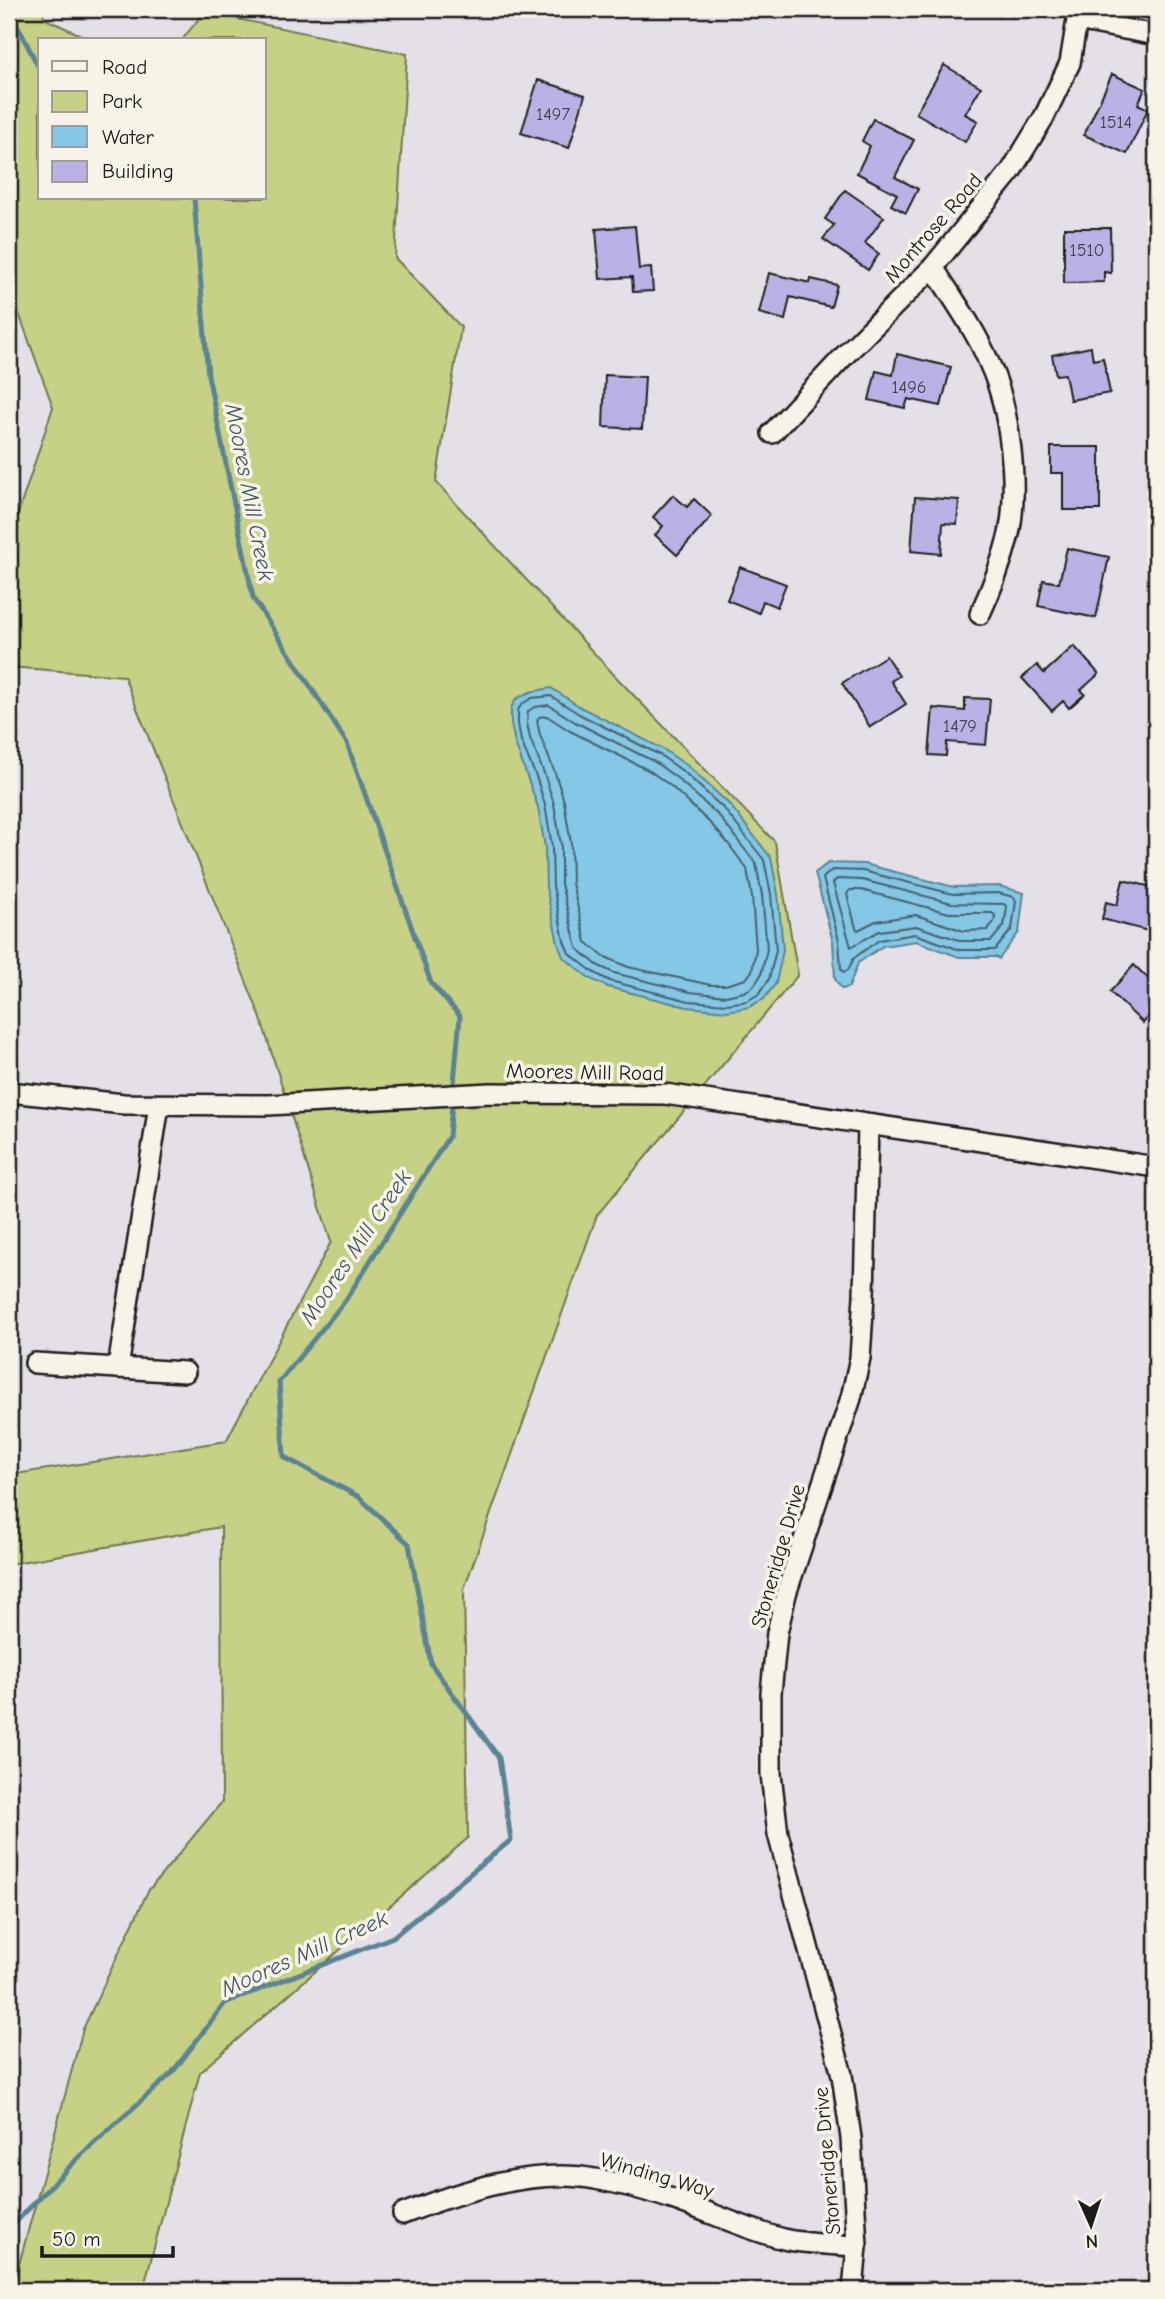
<svg xmlns="http://www.w3.org/2000/svg" width="1165" height="2299" font-family="'Comic Neue',sans-serif">
<style>
.green{fill:#c6d185;stroke:#717650;stroke-width:2}
.water{fill:#84c8e5;stroke:#5a8395;stroke-width:2}
.lines{fill:none;stroke-linecap:round;stroke-linejoin:round}
.shore{stroke:#46616c;stroke-width:2}
.stream{stroke:#5a8395;stroke-width:5}
.building{fill:#bab2e4;stroke:#1c1c1c;stroke-width:2}
.minor-casing{stroke:#1c1c1c;stroke-width:24}
.minor{stroke:#f7f3e8;stroke-width:19}
.labels{text-anchor:middle;stroke-width:7;stroke-linejoin:round;paint-order:stroke}
.number-label{font-size:18px;fill:#44424e}
.street-label{font-size:21px;fill:#1c1c1c;stroke:#f7f3e8}
.water-label{font-size:23px;font-style:italic;fill:#405862;stroke:#f7f3e8}
</style>
<rect width="100%" height="100%" fill="#e5e0e7"/>
<filter id="ink" filterUnits="userSpaceOnUse"><feTurbulence type="fractalNoise" baseFrequency=".0143" numOctaves="2"/><feDisplacementMap in="SourceGraphic" scale="14" xChannelSelector="R" yChannelSelector="G"/><feConvolveMatrix kernelMatrix="1 2 1 2 8 2 1 2 1" color-interpolation-filters="sRGB"/></filter>
<g filter="url(#ink)">
<polygon class="green" points="9,9 45,9 43,18 92,40 40,40 40,198 264,198 264,40 182,40 204,12 407,54 395,258 461,327 436,482 618,679 775,842 798,975 597,1215 464,1589 468,1838 200,2072 143,2290 12,2290 83,2029 148,1891 222,1802 221,1527 9,1564 9,1475 226,1441 331,1242 260,1016 124,676 9,667 9,541 53,407 9,286"/>
<g class="water">
<polygon points="551,688 582,708 663,749 689,767 730,805 771,858 778,894 783,950 776,983 764,999 749,1007 727,1011 687,1007 608,987 589,978 563,957 558,943 546,887 545,847 538,807 515,743 511,724 511,708 516,699 530,692"/>
<polygon points="828,863 864,864 954,887 999,886 1024,893 1019,932 999,959 996,957 959,957 916,941 883,946 858,963 849,987 842,989 835,979 833,942 815,873"/>
</g>
<g class="lines">
<g class="shore">
<polygon points="551,696 579,714 660,755 684,772 725,810 764,860 771,894 776,950 769,979 759,994 747,1001 727,1004 689,1001 610,981 593,972 569,953 564,941 553,886 552,846 545,805 537,779 521,741 518,724 518,710 522,704 532,698"/>
<polygon points="549,705 575,722 655,762 678,779 719,816 756,864 762,895 767,949 761,975 753,987 744,992 726,996 690,992 614,973 597,965 577,948 561,884 561,845 554,804 545,776 530,738 527,723 528,711 535,707"/>
<polygon points="547,716 570,731 650,771 672,787 711,824 727,842 747,869 752,897 756,949 752,971 746,979 725,985 711,985 628,967 603,956 586,942 572,883 571,844 564,801 555,773 540,735 537,721 539,717"/>
<polygon points="832,870 863,871 953,894 998,893 1014,897 1016,901 1012,929 995,950 960,950 915,934 879,940 854,958 848,970 844,972 841,969 839,941 823,878"/>
<polygon points="837,879 862,880 952,903 1004,904 1007,907 1004,926 991,941 962,941 916,926 879,931 851,947 833,883"/>
<polygon points="850,890 861,890 949,913 992,913 995,915 994,922 987,930 964,931 916,915 876,921 858,930 856,928 847,894"/>
</g>
<g class="stream">
<polyline points="9,9 40,70"/>
<polyline points="9,2229 82,2154 172,2073 225,2003 393,1937 511,1840 499,1758 431,1664 409,1544 359,1497 284,1457 279,1382 345,1301 449,1136 460,1016 431,983 347,743 253,598 208,375 194,198"/>
</g>
</g>
<g class="building">
<polygon points="944,65 981,87 965,114 978,121 965,142 916,113"/>
<polygon points="1112,74 1145,89 1138,104 1148,109 1127,154 1084,135"/>
<polygon points="538,80 585,95 569,148 521,133"/>
<polygon points="873,119 914,140 895,177 918,189 906,213 891,205 897,194 857,173 870,146 862,141"/>
<polygon points="845,190 884,217 865,243 879,254 868,270 823,239 834,225 825,219"/>
<polygon points="635,226 639,269 651,268 653,291 633,292 632,277 600,279 596,229"/>
<polygon points="1064,228 1110,228 1111,273 1104,272 1104,282 1064,283"/>
<polygon points="769,273 810,283 811,279 837,285 831,307 790,297 785,320 759,313"/>
<polygon points="1091,347 1093,360 1103,358 1110,393 1070,400 1065,374 1056,375 1052,355"/>
<polygon points="897,354 951,367 941,406 908,399 905,408 869,400 876,371 893,375"/>
<polygon points="605,375 645,377 642,429 603,427"/>
<polygon points="1051,447 1100,447 1100,510 1063,510 1063,473 1051,473"/>
<polygon points="673,495 687,507 694,499 712,516 677,555 655,535 663,526 653,517"/>
<polygon points="915,497 959,500 957,524 943,523 941,554 911,551"/>
<polygon points="1067,548 1109,557 1096,618 1038,606 1043,580 1059,583"/>
<polygon points="740,567 786,584 777,607 763,601 759,613 727,600"/>
<polygon points="1074,646 1099,674 1081,690 1085,694 1069,708 1063,701 1052,711 1022,678 1037,665 1044,673"/>
<polygon points="886,656 899,676 891,681 906,704 870,727 842,683"/>
<polygon points="965,698 990,699 986,745 947,742 946,756 929,755 933,708 965,711"/>
<polygon points="1123,880 1156,888 1156,917 1152,932 1102,919 1106,902 1117,905"/>
<polygon points="1134,965 1156,986 1156,1009 1143,1023 1110,992"/>
</g>
<g class="lines">
<defs>
<g id="minor">
<path d="M933,267C953,299 976,330 990,365C1010,409 1019,486 1009,534C1002,562 992,588 980,614"/>
<polyline points="772,433 844,356 933,267 1011,171 1044,117 1070,63 1077,20 1156,35"/>
<polyline points="9,1092 124,1104 268,1105 490,1093 665,1094 1156,1167"/>
<polyline points="35,1363 185,1372"/>
<polyline points="118,1368 159,1105"/>
<path d="M403,2214C458,2192 534,2167 595,2179C620,2183 648,2191 672,2199C711,2212 748,2231 788,2240C811,2244 834,2245 857,2246"/>
<polyline points="853,2290 857,2246 851,2138 842,2075 778,1834 771,1774 771,1693 777,1633 786,1594 851,1398 860,1358 864,1296 868,1125"/>
</g>
</defs>
<use href="#minor" class="minor-casing"/>
<use href="#minor" class="minor"/>
</g>
</g>
<g class="labels">
<g class="number-label">
<text x="553" y="120">1497</text>
<text x="1116" y="128">1514</text>
<text x="1087" y="256">1510</text>
<text x="909" y="393">1496</text>
<text x="960" y="732">1479</text>
</g>
<g class="street-label">
<text transform="translate(933 228) rotate(-49)" y="7">Montrose Road</text>
<text transform="translate(585 1072) rotate(1)" y="7">Moores Mill Road</text>
<text transform="translate(778 1556) rotate(-74)" y="7">Stoneridge Drive</text>
<text transform="translate(827 2161) rotate(-95)" y="7">Stoneridge Drive</text>
<text transform="translate(657 2175) rotate(16)" y="7">Winding Way</text>
</g>
<g class="water-label">
<text transform="translate(250 492) rotate(79)" y="8">Moores Mill Creek</text>
<text transform="translate(355 1247) rotate(-56)" y="8">Moores Mill Creek</text>
<text transform="translate(304 1953) rotate(-24)" y="8">Moores Mill Creek</text>
</g>
</g>
<rect width="1165" height="2299" fill="none" stroke="#f7f3e8" stroke-width="35"/>
<rect x="18" y="18" width="1130" height="2264" fill="none" stroke="#1c1c1c" stroke-width="2.5" filter="url(#ink)"/>
<rect x="38" y="38" width="228" height="161" fill="#f7f3e8" stroke="#9f9d96" stroke-width="2"/>
<rect x="52" y="61" width="35" height="10" fill="#f7f3e8" stroke="#9f9d96" stroke-width="2"/>
<text x="102" y="74" font-size="21" fill="#1c1c1c">Road</text>
<rect x="52" y="91" width="35" height="21" fill="#c6d185" stroke="#9f9d96" stroke-width="2"/>
<text x="102" y="108" font-size="21" fill="#1c1c1c">Park</text>
<rect x="52" y="126" width="35" height="21" fill="#84c8e5" stroke="#9f9d96" stroke-width="2"/>
<text x="102" y="144" font-size="21" fill="#1c1c1c">Water</text>
<rect x="52" y="161" width="35" height="21" fill="#bab2e4" stroke="#9f9d96" stroke-width="2"/>
<text x="102" y="178" font-size="21" fill="#1c1c1c">Building</text>
<g transform="translate(1091 2225) rotate(177)" stroke="#f7f3e8" stroke-width="5" paint-order="stroke">
<path d="M0-5L12 26L0 18L-12 26Z" fill="#1c1c1c"/>
<text y="-10" font-size="19" font-weight="bold" text-anchor="middle" fill="#1c1c1c">N</text>
</g>
<path d="M42 2246v10h131v-10" fill="none" stroke="#1c1c1c" stroke-width="3.5"/>
<text x="52" y="2246" font-size="21" fill="#1c1c1c" stroke="#f7f3e8" stroke-width="5" paint-order="stroke">50 m</text>
</svg>
